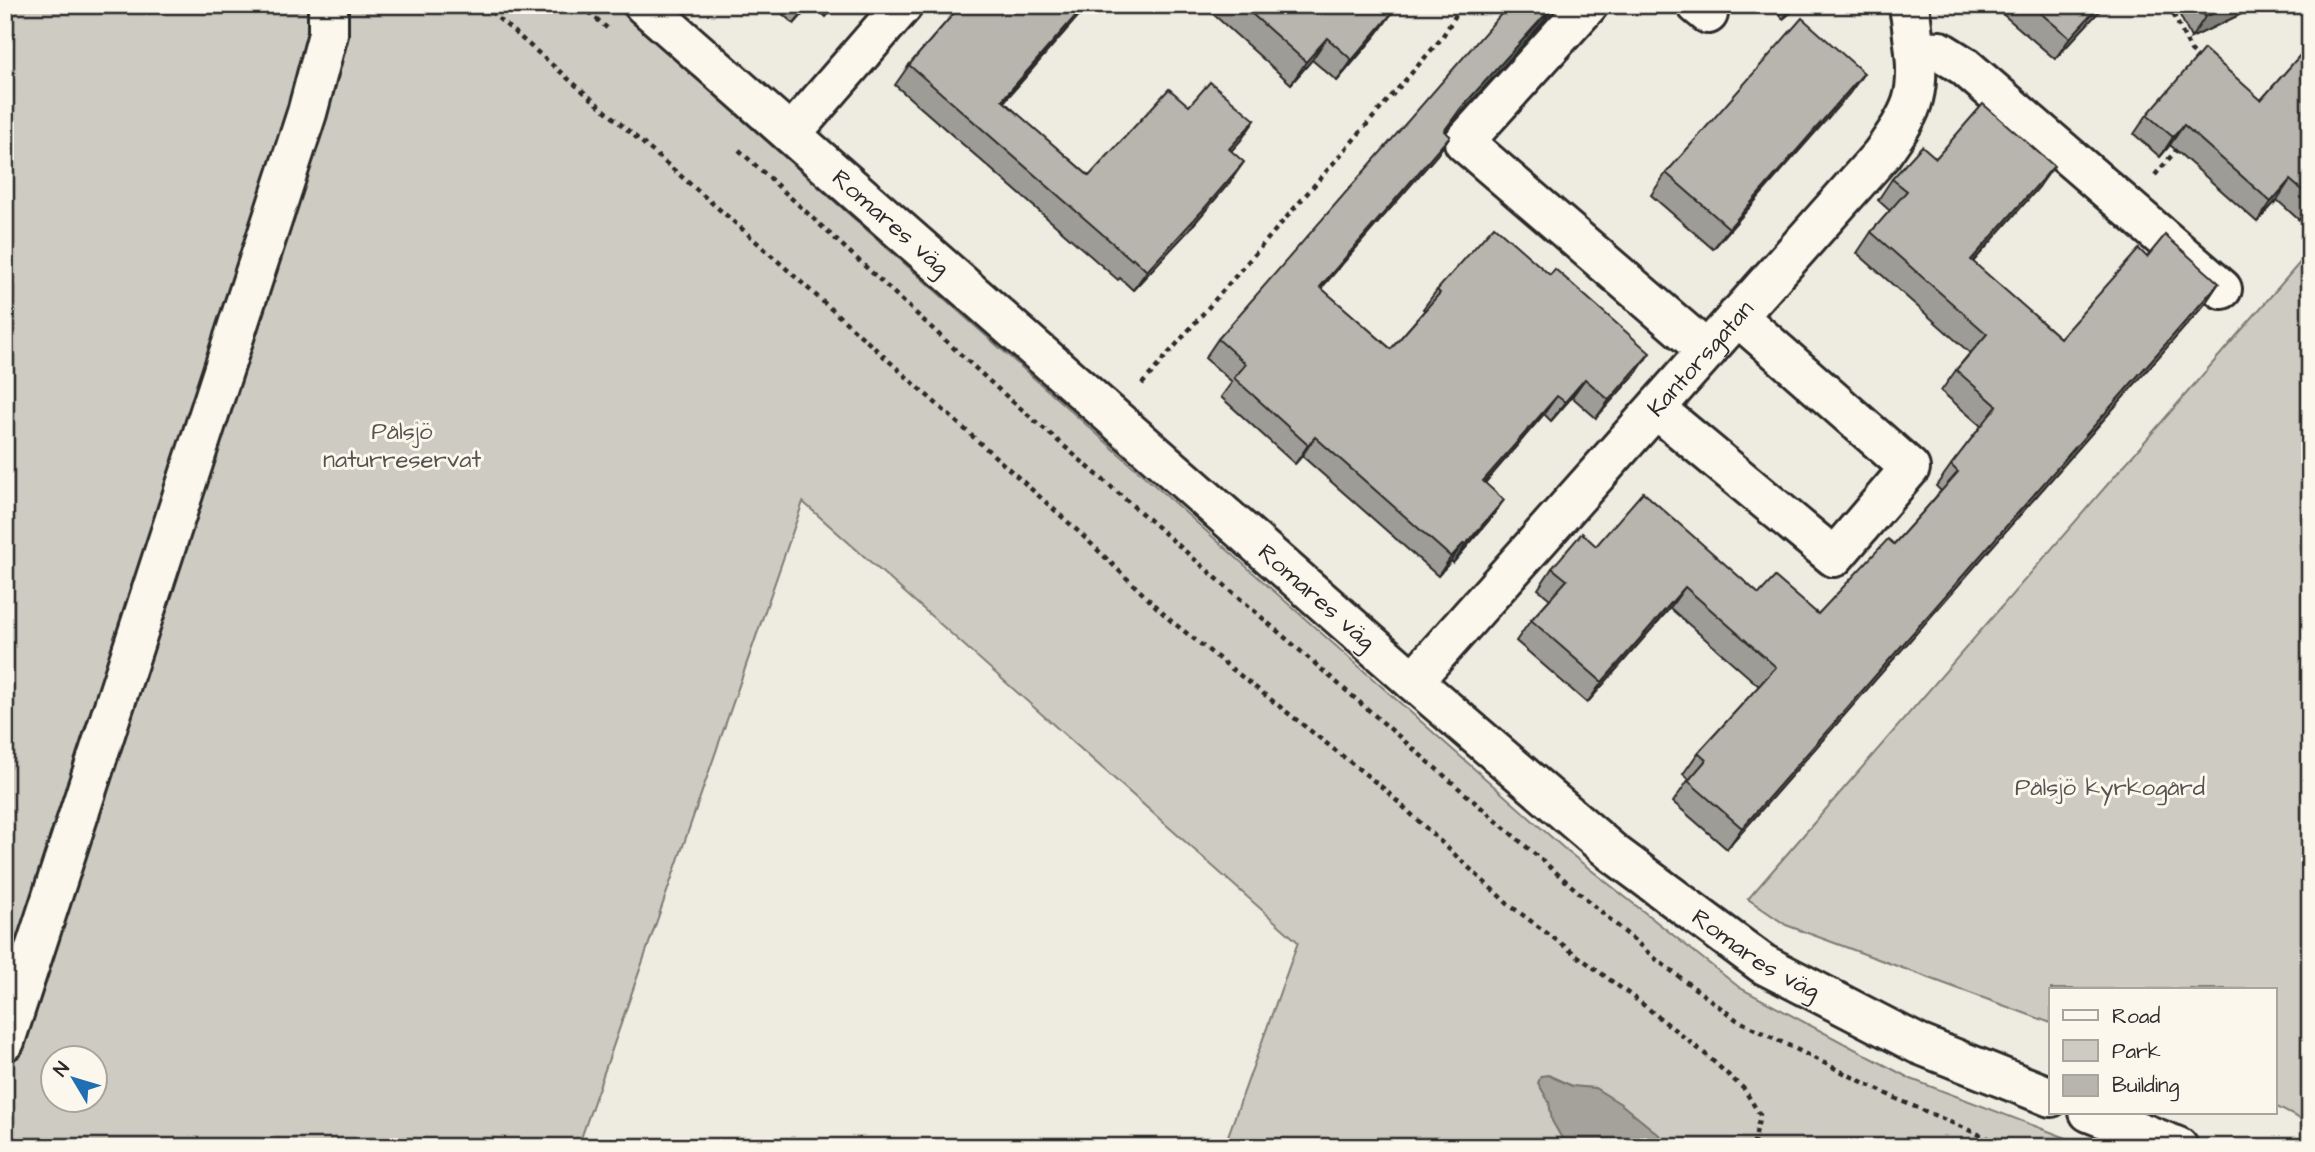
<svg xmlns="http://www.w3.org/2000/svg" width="2315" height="1152" font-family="'Architects Daughter',sans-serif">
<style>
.green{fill:#cecbc2;stroke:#7c7b76;stroke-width:2;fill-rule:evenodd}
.water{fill:#a4a29a;stroke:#74726e;stroke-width:2}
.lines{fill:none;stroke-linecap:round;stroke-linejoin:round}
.minor-casing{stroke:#2b2b2b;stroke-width:44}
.path{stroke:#2b2b2b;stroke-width:4.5;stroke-dasharray:5 5;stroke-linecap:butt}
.minor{stroke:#fbf7ec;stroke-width:38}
.wall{fill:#9e9c96;stroke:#2b2b2b;stroke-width:2}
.shaded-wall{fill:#817f7a;stroke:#2b2b2b;stroke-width:2}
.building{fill:#b8b5ae;stroke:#2b2b2b;stroke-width:2}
.labels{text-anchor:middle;stroke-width:6;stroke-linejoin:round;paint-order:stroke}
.street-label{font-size:24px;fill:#2b2b2b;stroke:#fbf7ec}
.park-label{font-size:24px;fill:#545351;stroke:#fbf7ec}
</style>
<rect width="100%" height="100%" fill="#eeebe0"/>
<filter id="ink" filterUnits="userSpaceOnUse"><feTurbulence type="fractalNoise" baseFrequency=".0143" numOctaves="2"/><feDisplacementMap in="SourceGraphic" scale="14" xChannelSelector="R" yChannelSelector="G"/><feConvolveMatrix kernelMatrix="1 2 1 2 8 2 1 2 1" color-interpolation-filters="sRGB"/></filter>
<g filter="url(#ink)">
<g class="green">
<path d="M5,5H613L1567,851L1740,988L1911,1079L2090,1147H1224L1298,942L803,502L578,1147H5ZM52,1058H94V1100H52Z"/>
<polygon points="2310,251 2310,1124 2275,1106 2275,989 2051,989 2051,1023 1786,925 1748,899"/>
</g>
<polygon class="water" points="1548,1075 1572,1086 1595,1088 1621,1104 1674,1147 1567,1147 1552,1121 1549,1102 1538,1083 1541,1076"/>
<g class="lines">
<defs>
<g id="minor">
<path id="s1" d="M644,5L1413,681L1613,853L1763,964L1918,1044L2051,1097"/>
<polyline points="1588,5 1464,142 1707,351"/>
<polyline points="1697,5 1708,14"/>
<polyline points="1915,50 1940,51 1964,66 2222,289"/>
<polyline points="791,134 903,5"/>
<polyline points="1656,409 1834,557 1910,468 1737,316"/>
<path id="s2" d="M1413,681L1881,155C1912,111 1921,98 1914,43C1912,31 1912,17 1908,5"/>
<polyline points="5,1041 307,113 328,34 328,5"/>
<polyline points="2089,1112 2178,1147"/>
</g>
</defs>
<use href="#minor" class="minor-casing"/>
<g class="path">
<polyline points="483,5 741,228 1079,532 1170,620 1383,788 1508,904 1641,1003 1704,1053 1744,1089 1760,1115 1753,1147"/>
<polyline points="581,5 607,28"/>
<polyline points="2169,5 2191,51 2202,61"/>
<polyline points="739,150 997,388 1657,960 1737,1020 1897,1099 2008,1147"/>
<polyline points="2155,175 2179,147"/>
<polyline points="1142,384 1441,39 1462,5"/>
</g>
<use href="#minor" class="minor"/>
</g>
<g class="wall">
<polygon points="772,5 811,5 794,24"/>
<polygon points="814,5 836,5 826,17"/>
<polygon points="961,5 1088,5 1004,102 1089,176 1189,106 1255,120 1241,140 1231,151 1230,182 1188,231 1133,290 1120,278 1118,280 895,85 909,65"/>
<polygon points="1203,5 1384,5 1392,13 1377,34 1337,81 1312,60 1291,84"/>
<polygon points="1772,5 1800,5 1783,19"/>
<polygon points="1992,5 2105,5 2055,59"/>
<polygon points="2175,5 2260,5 2191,38"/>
<polygon points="1543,22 1448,127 1445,132 1450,136 1437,155 1321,288 1391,349 1425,310 1423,309 1437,290 1637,372 1596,418 1572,397 1551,421 1544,414 1485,483 1491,518 1453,563 1451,561 1438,576 1302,456 1295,464 1221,397 1232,382 1205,358 1218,339"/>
<polygon points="2310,44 2310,208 2299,220 2277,200 2257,222 2170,145 2160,157 2134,134 2147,115 2261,100"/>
<polygon points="1864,73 1849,94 1713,249 1651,195 1666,173"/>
<polygon points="1936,158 2039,187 1973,262 2060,338 2205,304 1727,849 1673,802 1689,779 1683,774 1698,753 1759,686 1670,608 1587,703 1516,641 1531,620 1550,599 1538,589 1552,568 1596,546 1759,594 1818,614 1894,544 1922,513 1941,491 1936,486 1951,465 1981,426 1941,391 1956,370 1970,353 1857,253 1871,232 1890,211 1878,200 1892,179"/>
</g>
<g class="shaded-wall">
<polygon points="808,5 811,5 794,24"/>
<polygon points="1085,5 1088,5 988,119 1002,100"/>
<polygon points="1555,5 1543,22 1448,127 1461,108"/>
<polygon points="1793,5 1800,5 1783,19"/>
<polygon points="2100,5 2105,5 2055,59 2070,38"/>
<polygon points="2231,5 2260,5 2191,38 2205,17"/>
<polygon points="1392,13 1377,34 1337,81 1352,60"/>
<polygon points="1327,38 1312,60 1291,84 1306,62"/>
<polygon points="1864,73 1849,94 1713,249 1729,228"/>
<polygon points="1255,120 1241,140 1215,169 1229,149"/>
<polygon points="2184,125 2170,145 2160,157 2173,137"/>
<polygon points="1450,136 1437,155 1306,306 1320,287"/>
<polygon points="1244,162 1230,182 1188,231 1133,290 1147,271"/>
<polygon points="2054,166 2039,187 1956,281 1971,260"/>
<polygon points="2290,180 2277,200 2257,222 2271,202"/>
<polygon points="2310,205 2310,208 2299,220"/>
<polygon points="2219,283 2205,304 1727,849 1742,828"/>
<polygon points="1650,353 1637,372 1596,418 1609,400"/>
<polygon points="1585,379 1572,397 1551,421 1565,402"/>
<polygon points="1557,396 1544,414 1470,500 1483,481"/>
<polygon points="1315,437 1302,456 1295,464 1308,445"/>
<polygon points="1504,500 1491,518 1453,563 1466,544"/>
<polygon points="1464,543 1451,561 1438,576 1451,557"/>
<polygon points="1685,587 1670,608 1587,703 1602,682"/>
</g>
<g class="building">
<polygon points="961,5 1085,5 1002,100 1089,176 1169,89 1189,106 1210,82 1255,120 1229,149 1244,162 1202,211 1147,271 1133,258 1132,260 909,65"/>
<polygon points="1242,5 1384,5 1392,13 1352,60 1327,38 1306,62"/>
<polygon points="1509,5 1554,5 1461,108 1444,131 1450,136 1320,287 1391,349 1440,293 1437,290 1494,226 1550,275 1555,269 1650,353 1609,400 1585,379 1565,402 1557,396 1483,481 1504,500 1466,544 1464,543 1451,557 1315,437 1308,445 1234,378 1246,364 1218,339"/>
<polygon points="2031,5 2100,5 2070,38"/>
<polygon points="2200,5 2231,5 2205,17"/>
<polygon points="1802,18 1864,73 1729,228 1666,173"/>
<polygon points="2310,44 2310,197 2290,180 2271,202 2184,125 2173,137 2147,115 2204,49 2261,100"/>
<polygon points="1983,104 2054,166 1971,260 2060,338 2139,249 2147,257 2165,235 2219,283 1742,828 1688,781 1706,760 1698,753 1776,667 1685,587 1602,682 1531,620 1567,580 1552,568 1582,533 1596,546 1643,492 1759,594 1775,577 1818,614 1888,539 1894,544 1922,513 1958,472 1951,465 1997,406 1956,370 1987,334 1871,232 1907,191 1892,179 1922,146 1936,158"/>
</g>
</g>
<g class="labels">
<g class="street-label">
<text dy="8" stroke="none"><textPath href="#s1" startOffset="329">Romares väg</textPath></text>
<text dy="8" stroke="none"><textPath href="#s2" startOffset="432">Kantorsgatan</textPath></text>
<text dy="8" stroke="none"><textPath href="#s1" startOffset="896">Romares väg</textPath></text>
<text dy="8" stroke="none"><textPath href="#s1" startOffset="1463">Romares väg</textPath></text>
</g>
<g class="park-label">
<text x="402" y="439">Pålsjö<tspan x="402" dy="28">naturreservat</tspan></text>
<text x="2110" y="795">Pålsjö kyrkogård</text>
</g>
</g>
<rect width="2315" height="1152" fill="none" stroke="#fbf7ec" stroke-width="28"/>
<rect x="14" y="14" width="2287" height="1124" fill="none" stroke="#2b2b2b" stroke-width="2.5" filter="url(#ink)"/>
<rect x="2049" y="988" width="228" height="126" fill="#fbf7ec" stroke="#a8a59f" stroke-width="2"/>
<rect x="2063" y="1010" width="35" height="10" fill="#fbf7ec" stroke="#a8a59f" stroke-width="2"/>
<text x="2112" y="1023" font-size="21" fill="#2b2b2b">Road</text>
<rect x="2063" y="1040" width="35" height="21" fill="#cecbc2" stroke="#a8a59f" stroke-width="2"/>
<text x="2112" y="1058" font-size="21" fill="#2b2b2b">Park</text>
<rect x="2063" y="1075" width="35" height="21" fill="#b8b5ae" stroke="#a8a59f" stroke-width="2"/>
<text x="2112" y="1092" font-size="21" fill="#2b2b2b">Building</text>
<g transform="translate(74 1079) rotate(308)"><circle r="33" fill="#fbf7ec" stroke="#a8a59f" stroke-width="2"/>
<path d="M0-5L12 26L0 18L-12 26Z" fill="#1f6fb2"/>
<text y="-10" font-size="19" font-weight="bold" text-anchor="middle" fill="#2b2b2b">N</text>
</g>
</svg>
